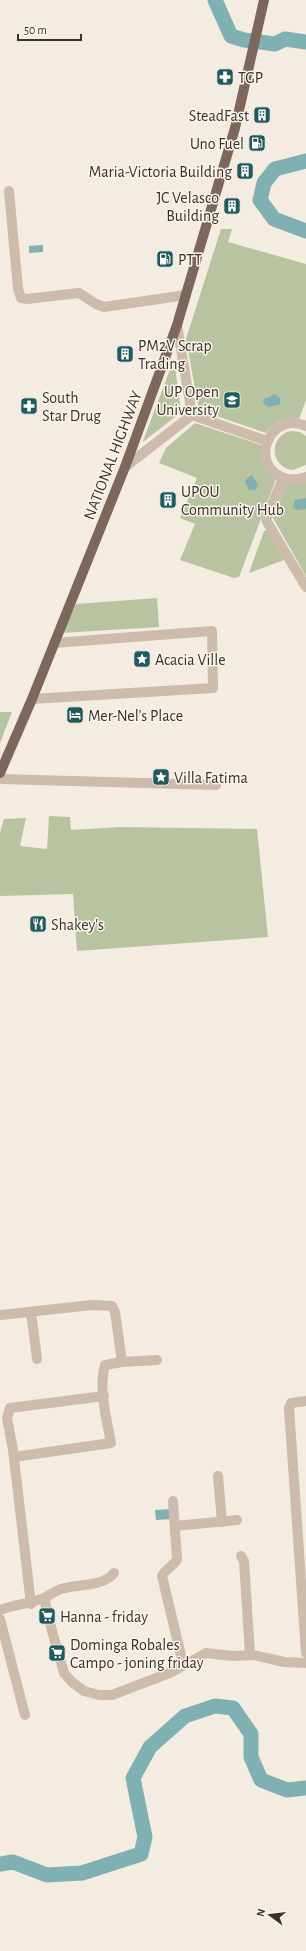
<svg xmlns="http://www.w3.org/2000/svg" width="306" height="1951" font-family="'Alegreya Sans',sans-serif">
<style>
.green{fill:#b8c4a0}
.water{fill:#7fb0b2}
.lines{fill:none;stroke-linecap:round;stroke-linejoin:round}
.river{stroke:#7fb0b2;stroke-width:15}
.minor{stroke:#cdbbac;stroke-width:10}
.major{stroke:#7d675c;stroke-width:10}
.labels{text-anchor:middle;stroke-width:3;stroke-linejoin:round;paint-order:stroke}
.poi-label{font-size:16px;fill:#3b302b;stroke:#fbf5ee;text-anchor:start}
.street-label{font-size:16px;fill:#3b302b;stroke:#fbf5ee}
</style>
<rect width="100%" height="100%" fill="#f4ebe1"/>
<g class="green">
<path d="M221,229H232L228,242L306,264V400L299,419C285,417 274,422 266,433L199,410L186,339Z"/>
<polygon points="174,359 181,412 143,442 143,441"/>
<polygon points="195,423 261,445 262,460 276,479 239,577 234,578 180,560 195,524 180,518 197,478 159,463 166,448"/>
<path d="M291,431L300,432L306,436V465L293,470C270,468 268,436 291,431Z"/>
<polygon points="306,481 306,576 273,518 286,483"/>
<polygon points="268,530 284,560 249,573 264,531"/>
<polygon points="157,598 159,627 61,633 76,604"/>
<polygon points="0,712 12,712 0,743"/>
<polygon points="49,816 70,817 71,830 121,827 257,829 268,937 77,951 73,894 0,896 0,833 4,819 26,818 20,846 47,849"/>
</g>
<g class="water">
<polygon points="43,245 43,252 29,253 29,246"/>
<polygon points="275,394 280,398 280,404 269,407 265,405 263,401 264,399"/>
<polygon points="252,475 258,485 256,490 249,490 245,482 247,478"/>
<polygon points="306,498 306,509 296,510 293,507 295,500"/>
<polygon points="172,1509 173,1519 156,1520 155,1510"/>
</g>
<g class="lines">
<g class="river">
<polyline points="215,0 231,36 244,40 275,44 285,39 306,42"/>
<polyline points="306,161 275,169 264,183 260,200 274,219 306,231"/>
<polyline points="0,1864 13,1862 47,1875 82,1873 141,1854 145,1837 133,1778 150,1747 185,1716 215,1706 233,1708 251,1734 251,1757 261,1780 287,1790 306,1788"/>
</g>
<g class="minor">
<polyline points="9,191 18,289 21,298 27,299 79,293 96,304 104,307 186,295"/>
<polyline points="177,325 192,415"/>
<polyline points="192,415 267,441"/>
<path d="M306,426C271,410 248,463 282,477C290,481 298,480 306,477"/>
<polyline points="125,467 192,415"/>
<polyline points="283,478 266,520 306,587"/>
<polyline points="32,699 213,688 212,631 54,643"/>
<polyline points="0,779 216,785"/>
<polyline points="31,1312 37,1359"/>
<polyline points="0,1315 92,1305 112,1306 115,1312 122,1362"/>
<polyline points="306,1401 291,1403 289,1408 306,1653"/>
<path d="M14,1457L111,1443C107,1419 98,1390 105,1365L122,1362L157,1360"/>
<polyline points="218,1476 222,1522"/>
<path d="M173,1501L177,1559C174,1566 166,1568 162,1576L183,1664"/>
<polyline points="175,1526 237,1520"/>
<polyline points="241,1556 244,1561 250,1655"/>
<path d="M44,1598C50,1595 55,1591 61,1589C78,1584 103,1587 114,1573"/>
<polyline points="31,1604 13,1450 7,1418 10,1408 104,1396"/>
<path d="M0,1610C15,1604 30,1604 44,1598L52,1631L64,1673L72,1682L84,1691L99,1695H112L172,1672L206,1653L233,1656L253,1655L284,1662L306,1663"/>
<polyline points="0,1619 25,1715"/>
</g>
<polyline class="major" points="0,773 32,699 125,467 177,325 235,128 264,0"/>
</g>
<defs>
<symbol id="pharmacy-square" viewBox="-11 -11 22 22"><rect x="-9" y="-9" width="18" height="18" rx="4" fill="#1f5a5e" stroke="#fbf5ee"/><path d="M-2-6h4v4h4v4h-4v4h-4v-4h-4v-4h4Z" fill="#fff"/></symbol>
<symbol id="building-square" viewBox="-11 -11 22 22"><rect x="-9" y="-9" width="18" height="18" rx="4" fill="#1f5a5e" stroke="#fbf5ee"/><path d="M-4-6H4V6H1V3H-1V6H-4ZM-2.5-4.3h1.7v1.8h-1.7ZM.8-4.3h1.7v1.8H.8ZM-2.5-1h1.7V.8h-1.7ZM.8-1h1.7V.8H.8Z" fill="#fff"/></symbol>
<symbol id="fuel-square" viewBox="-11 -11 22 22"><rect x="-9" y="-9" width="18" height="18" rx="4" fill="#1f5a5e" stroke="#fbf5ee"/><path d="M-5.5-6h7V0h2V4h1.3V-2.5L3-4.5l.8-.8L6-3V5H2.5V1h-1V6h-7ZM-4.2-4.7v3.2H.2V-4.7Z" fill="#fff"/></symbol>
<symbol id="university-square" viewBox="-11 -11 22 22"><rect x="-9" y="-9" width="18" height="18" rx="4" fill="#1f5a5e" stroke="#fbf5ee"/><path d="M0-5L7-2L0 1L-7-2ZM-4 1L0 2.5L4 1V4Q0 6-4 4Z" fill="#fff"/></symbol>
<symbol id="sight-square" viewBox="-11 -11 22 22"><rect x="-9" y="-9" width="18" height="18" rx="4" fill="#1f5a5e" stroke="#fbf5ee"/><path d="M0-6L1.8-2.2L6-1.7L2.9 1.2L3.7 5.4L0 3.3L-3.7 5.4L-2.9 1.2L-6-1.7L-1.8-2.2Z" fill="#fff"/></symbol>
<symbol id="hotel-square" viewBox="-11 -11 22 22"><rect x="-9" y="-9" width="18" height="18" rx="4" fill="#1f5a5e" stroke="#fbf5ee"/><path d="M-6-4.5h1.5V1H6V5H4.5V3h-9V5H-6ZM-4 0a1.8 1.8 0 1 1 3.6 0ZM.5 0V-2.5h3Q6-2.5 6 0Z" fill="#fff"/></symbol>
<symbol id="restaurant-square" viewBox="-11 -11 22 22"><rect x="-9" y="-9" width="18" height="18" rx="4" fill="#1f5a5e" stroke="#fbf5ee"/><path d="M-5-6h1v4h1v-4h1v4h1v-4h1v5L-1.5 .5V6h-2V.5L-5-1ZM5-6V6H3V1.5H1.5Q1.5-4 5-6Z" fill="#fff"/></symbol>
<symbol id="supermarket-square" viewBox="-11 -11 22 22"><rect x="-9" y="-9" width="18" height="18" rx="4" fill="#1f5a5e" stroke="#fbf5ee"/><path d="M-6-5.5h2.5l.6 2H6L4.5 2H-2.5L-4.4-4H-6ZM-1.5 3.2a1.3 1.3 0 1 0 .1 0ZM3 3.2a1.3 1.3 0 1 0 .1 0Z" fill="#fff"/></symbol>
</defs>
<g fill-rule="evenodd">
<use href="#pharmacy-square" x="215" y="67" width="20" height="20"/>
<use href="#building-square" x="252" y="105" width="20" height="20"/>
<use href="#fuel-square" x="247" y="133" width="20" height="20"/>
<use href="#building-square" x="235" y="161" width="20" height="20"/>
<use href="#building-square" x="222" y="196" width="20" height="20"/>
<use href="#fuel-square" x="155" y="249" width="20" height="20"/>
<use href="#building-square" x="115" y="344" width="20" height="20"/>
<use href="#university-square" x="222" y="390" width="20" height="20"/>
<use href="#pharmacy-square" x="19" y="396" width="20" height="20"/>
<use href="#building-square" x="158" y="490" width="20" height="20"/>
<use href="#sight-square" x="132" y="649" width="20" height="20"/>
<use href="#hotel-square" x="65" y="705" width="20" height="20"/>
<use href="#sight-square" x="151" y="767" width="20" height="20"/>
<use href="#restaurant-square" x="28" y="914" width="20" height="20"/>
<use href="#supermarket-square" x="37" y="1606" width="20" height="20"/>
<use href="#supermarket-square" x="47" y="1643" width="20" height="20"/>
</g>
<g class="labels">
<g class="poi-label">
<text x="238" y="83">TGP</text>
<text x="249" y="121" text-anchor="end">SteadFast</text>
<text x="244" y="149" text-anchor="end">Uno Fuel</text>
<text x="232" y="177" text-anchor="end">Maria-Victoria Building</text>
<text x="219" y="203" text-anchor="end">JC Velasco<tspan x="219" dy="18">Building</tspan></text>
<text x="178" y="265">PTT</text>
<text x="138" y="351">PM2V Scrap<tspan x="138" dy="18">Trading</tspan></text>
<text x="219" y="397" text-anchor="end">UP Open<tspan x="219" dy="18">University</tspan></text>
<text x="42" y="403">South<tspan x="42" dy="18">Star Drug</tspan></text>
<text x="181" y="497">UPOU<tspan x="181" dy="18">Community Hub</tspan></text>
<text x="155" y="665">Acacia Ville</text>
<text x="88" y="721">Mer-Nel's Place</text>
<text x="174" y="783">Villa Fatima</text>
<text x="51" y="930">Shakey's</text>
<text x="60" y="1622">Hanna - friday</text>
<text x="70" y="1650">Dominga Robales<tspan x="70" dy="18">Campo - joning friday</tspan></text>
</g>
<g class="street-label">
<text transform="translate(112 455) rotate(-69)" y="6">NATIONAL HIGHWAY</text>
</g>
</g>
<g transform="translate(270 1915) rotate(285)" stroke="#fbf5ee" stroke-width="3" paint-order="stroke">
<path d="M0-3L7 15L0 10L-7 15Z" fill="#3b302b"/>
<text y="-6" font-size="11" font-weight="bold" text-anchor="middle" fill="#3b302b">N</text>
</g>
<path d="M18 34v6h63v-6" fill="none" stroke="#3b302b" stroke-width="2"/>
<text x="24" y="34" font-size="12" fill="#3b302b" stroke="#fbf5ee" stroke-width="3" paint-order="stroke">50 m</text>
</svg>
